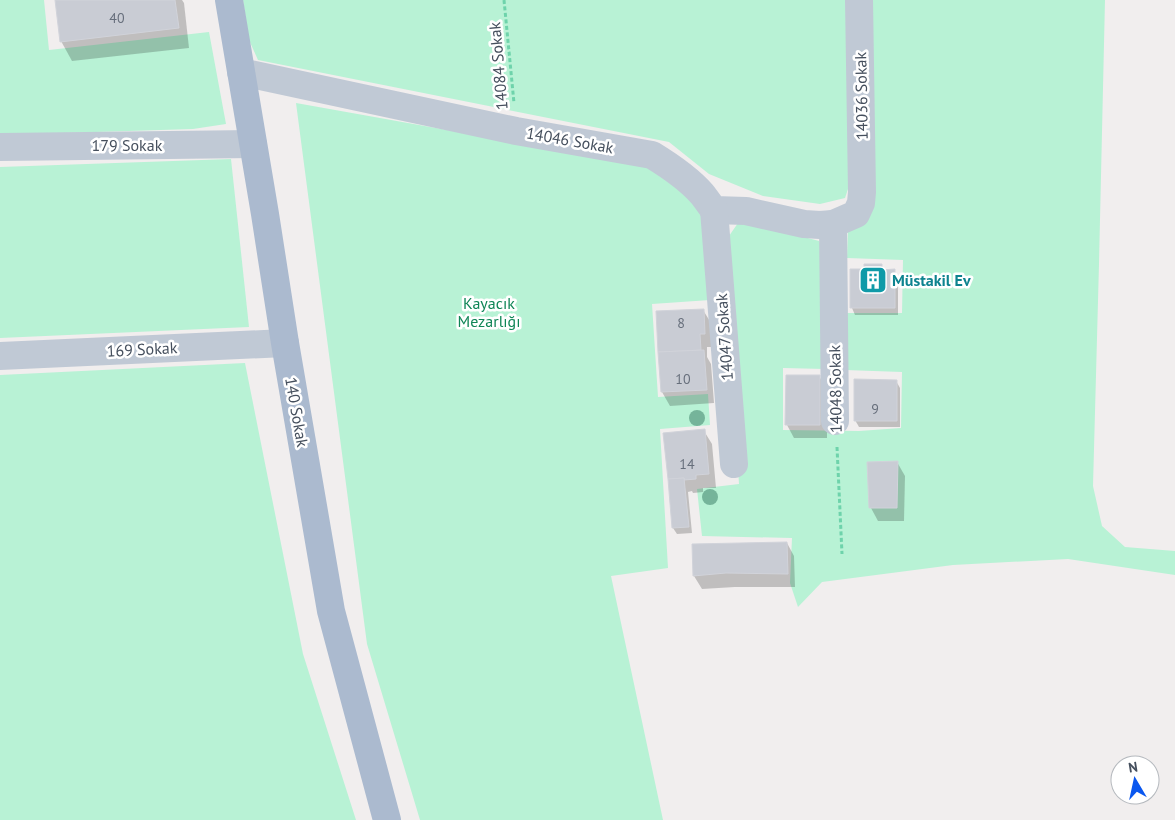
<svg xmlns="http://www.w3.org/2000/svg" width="1175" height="820" font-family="'PT Sans',sans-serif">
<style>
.green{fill:#b8f2d5}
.shadow{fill:#0003}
.building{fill:#c9ccd4;stroke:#d1d3da}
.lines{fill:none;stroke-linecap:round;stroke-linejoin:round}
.path{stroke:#6ed3ab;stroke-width:3;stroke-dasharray:4 2.5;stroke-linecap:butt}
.minor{stroke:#c0c9d5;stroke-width:28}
.major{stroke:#abbacf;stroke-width:28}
.tree{fill:#75b49a}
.labels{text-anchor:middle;stroke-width:5;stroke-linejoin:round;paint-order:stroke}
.number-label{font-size:14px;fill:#666e7b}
.street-label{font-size:16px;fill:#454f5d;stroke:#fff}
.culture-label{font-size:16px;font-weight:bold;fill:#0d838f;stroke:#fff;text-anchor:start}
.park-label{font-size:16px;fill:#0f8556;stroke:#fff}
</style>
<rect width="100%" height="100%" fill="#f1eeee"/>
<g class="green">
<polygon points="0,0 44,0 49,50 209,32 226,124 193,129 0,135"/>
<polygon points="243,0 847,0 854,171 845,198 820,204 763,196 709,174 669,142 258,60 249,40"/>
<polygon points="872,0 1105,0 1099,264 1093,486 1102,526 1125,547 1175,551 1175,575 1068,559 953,565 822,582 798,607 790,583 792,538 702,536 697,489 739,484 726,265 729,236 738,223 748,222 819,241 828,259 825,369 783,368 783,430 859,431 901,428 902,372 845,370 843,313 902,313 903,260 847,258 848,229"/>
<polygon points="296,103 643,165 668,180 689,196 706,223 710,300 652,304 658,397 708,394 710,425 660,429 668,568 611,576 663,820 420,820 367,644"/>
<polygon points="231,159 249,327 0,338 0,167"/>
<polygon points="245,363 303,654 356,820 0,820 0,375"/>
</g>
<g class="shadow">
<polygon points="56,0 182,0 184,3 189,48 72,61 61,41"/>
<polygon points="881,265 885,271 894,271 898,277 898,315 855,315 852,308 851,271 865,271"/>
<polygon points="703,310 711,323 712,347 707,347 707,357 711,364 714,403 670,406 662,392 657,312"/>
<polygon points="819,376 827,390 827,438 794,438 787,425"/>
<polygon points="896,381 900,388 900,427 859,427 855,420"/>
<polygon points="704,431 712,444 716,488 703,488 703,492 693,493 692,491 688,492 692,533 677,534 673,528 665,434"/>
<polygon points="897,462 905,476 904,521 878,521 871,508"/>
<polygon points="787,543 794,556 795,587 735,587 702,589 694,576"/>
</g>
<g class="building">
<polygon points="55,0 175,0 179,28 60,42"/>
<polygon points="864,264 882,264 882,270 895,269 895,308 850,308 850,269 864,269"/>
<polygon points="704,309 705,334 700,334 701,350 658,352 656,311"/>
<polygon points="704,350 707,390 661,392 658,352"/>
<polygon points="786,375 820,375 820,425 785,425"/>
<polygon points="854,379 897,380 897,421 854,421"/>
<polygon points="705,429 709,474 696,475 696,479 684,480 684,478 668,479 663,433"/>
<polygon points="898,461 897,508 869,508 867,462"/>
<polygon points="684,478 689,527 672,528 668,479"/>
<polygon points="787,542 788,574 726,573 693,576 692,544"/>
</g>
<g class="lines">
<g class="path">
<polyline points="504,0 514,103"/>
<polyline points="837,447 842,554"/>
</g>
<g class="minor">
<path d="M241,72L516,131L652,155C670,166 688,178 702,194C706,199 710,205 714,210L746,211L804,224L820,225L833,224L856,214L861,203L862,192L859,0"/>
<polyline points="0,147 253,144"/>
<polyline points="714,210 734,464"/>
<polyline points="833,224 835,421"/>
<polyline points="0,356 285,343"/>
</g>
<polyline class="major" points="229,0 265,214 285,343 331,611 387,820"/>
</g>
<g class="tree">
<circle cx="697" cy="418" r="8"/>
<circle cx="710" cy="497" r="8"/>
</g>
<defs>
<symbol id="building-square" viewBox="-11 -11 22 22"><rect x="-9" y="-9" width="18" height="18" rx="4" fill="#0f9aa8" stroke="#fff"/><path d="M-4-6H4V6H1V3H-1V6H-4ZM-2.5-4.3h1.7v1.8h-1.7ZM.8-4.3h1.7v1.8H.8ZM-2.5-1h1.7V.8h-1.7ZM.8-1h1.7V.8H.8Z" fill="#fff"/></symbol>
</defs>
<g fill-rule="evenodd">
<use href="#building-square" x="857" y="264" width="32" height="32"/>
</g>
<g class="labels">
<g class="number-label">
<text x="117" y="23">40</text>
<text x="681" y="328">8</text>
<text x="683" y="384">10</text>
<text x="875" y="414">9</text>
<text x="687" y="469">14</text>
</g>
<g class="street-label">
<text transform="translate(498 66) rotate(-95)" y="6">14084 Sokak</text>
<text transform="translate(861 96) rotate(-91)" y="6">14036 Sokak</text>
<text transform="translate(570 140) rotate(10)" y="6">14046 Sokak</text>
<text x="127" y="151">179 Sokak</text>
<text transform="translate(724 337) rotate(-94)" y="6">14047 Sokak</text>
<text transform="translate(142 349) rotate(-3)" y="6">169 Sokak</text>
<text transform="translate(835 389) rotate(-91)" y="6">14048 Sokak</text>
<text transform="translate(297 412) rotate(80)" y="6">140 Sokak</text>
</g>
<g class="culture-label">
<text x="892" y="286">Müstakil Ev</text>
</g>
<g class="park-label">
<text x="489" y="309">Kayacık<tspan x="489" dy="18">Mezarlığı</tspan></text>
</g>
</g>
<g transform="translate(1135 780) rotate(351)"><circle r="24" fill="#ffffff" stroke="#b5b9be"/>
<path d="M0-4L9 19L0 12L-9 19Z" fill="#0a57ef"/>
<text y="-8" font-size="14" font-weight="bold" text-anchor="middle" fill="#454f5d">N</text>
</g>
</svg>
